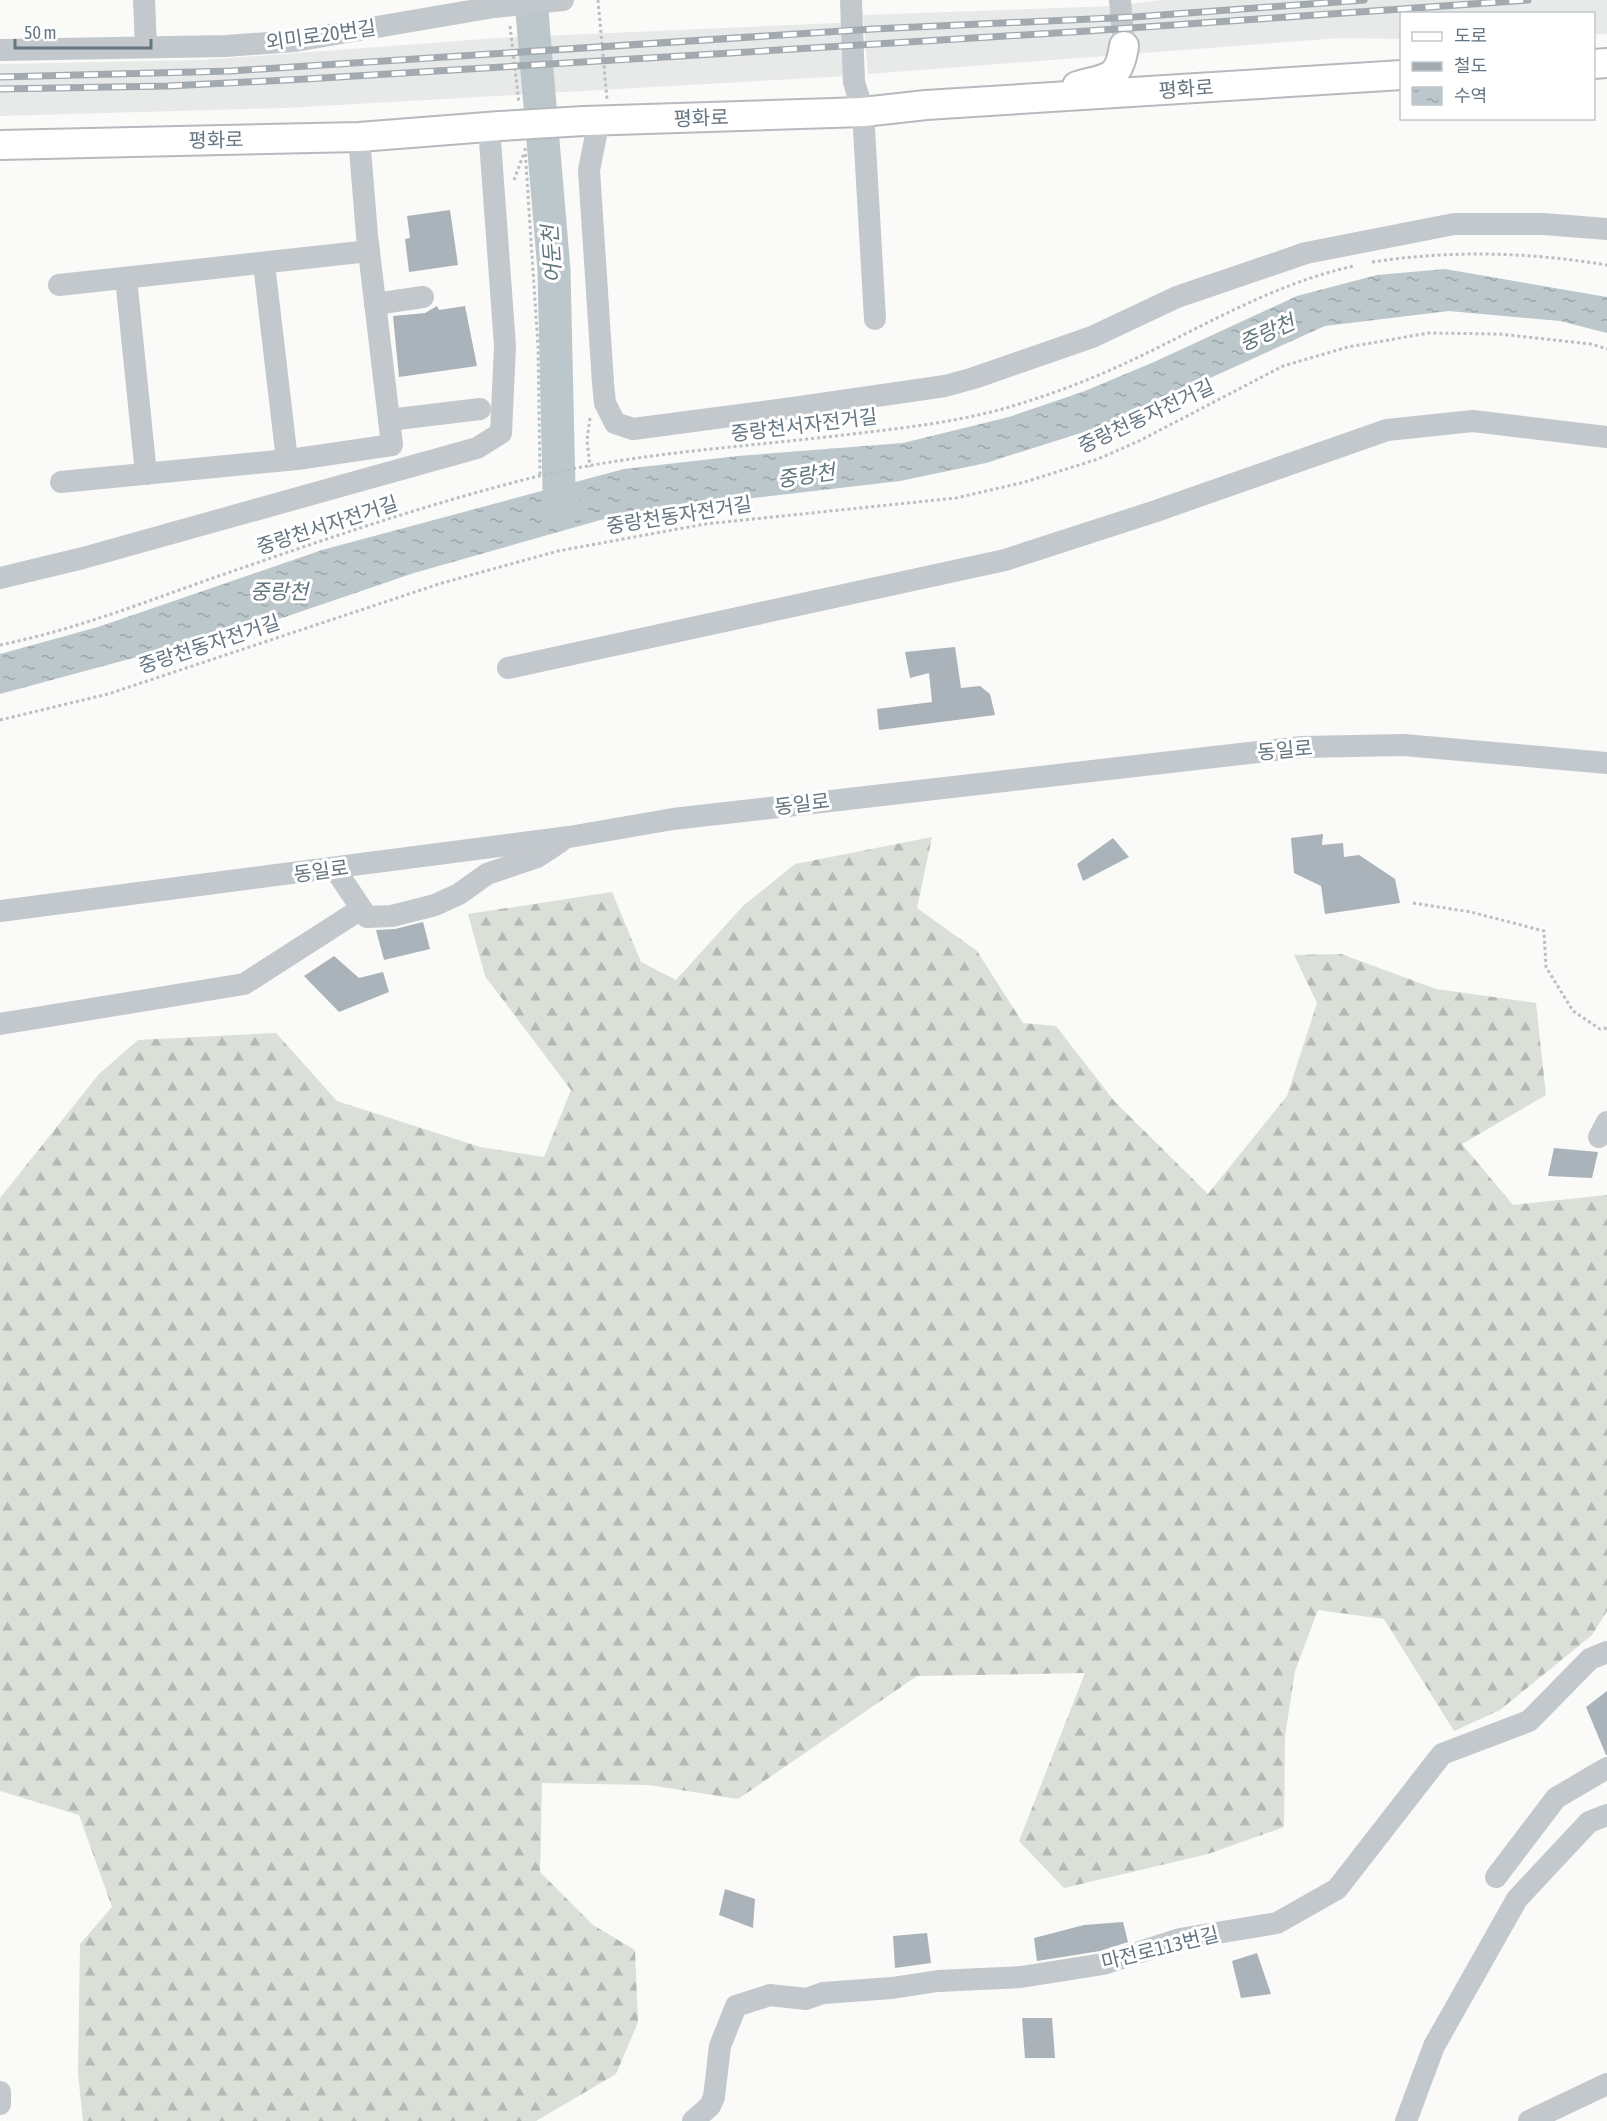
<svg xmlns="http://www.w3.org/2000/svg" width="1607" height="2121" font-family="'Asap Condensed','Noto Sans KR',sans-serif">
<style>
.built{fill:#e8e9e9}
.forest{fill:url(#forest-firs)}
.water{fill:url(#water-ripples)}
.lines{fill:none;stroke-linecap:round;stroke-linejoin:round}
.river{stroke:#bbc7cb;stroke-width:33}
.building{fill:#aab3b9}
.major-casing{stroke:#b5babe;stroke-width:32}
.path{stroke:#bbbfc2;stroke-width:3;stroke-dasharray:3 3;stroke-linecap:butt}
.minor{stroke:#c3c8cc;stroke-width:22}
.major{stroke:#fff;stroke-width:28}
.rail-casing{stroke:#a2aab0;stroke-width:7}
.rail{stroke:#fff;stroke-width:4.5;stroke-dasharray:14;stroke-linecap:butt}
.major-bridge-casing{stroke:#b5babe;stroke-width:32;stroke-linecap:butt}
.minor-bridge{stroke:#c3c8cc;stroke-width:22}
.major-bridge{stroke:#fff;stroke-width:28}
.labels{text-anchor:middle;stroke-width:6;stroke-linejoin:round;paint-order:stroke}
.street-label{font-size:20px;fill:#657683;stroke:#fff}
.water-label{font-size:21px;font-style:italic;fill:#60757c;stroke:#fff}
</style>
<defs>
<pattern id="forest-firs" width="22" height="20" patternUnits="userSpaceOnUse" patternTransform="scale(1.5)"><rect width="22" height="20" fill="#dadfd7"/><path d="M5 1l3.5 6h-7zM16 11l3.5 6h-7z" fill="#b4b9b4"/></pattern>
<pattern id="water-ripples" width="26" height="14" patternUnits="userSpaceOnUse" patternTransform="scale(1.5)"><rect width="26" height="14" fill="#bbc7cb"/><path d="M2 4q2-2 4 0t4 0M15 11q2-2 4 0t4 0" fill="none" stroke="#9ca6aa"/></pattern>
</defs>
<rect width="100%" height="100%" fill="#fafaf8"/>
<g class="built">
<polygon points="1162,0 1607,0 1607,34 1594,34 1594,14 1402,14 1401,39 1340,38 868,74 863,15 1114,6"/>
<polygon points="858,22 865,75 285,108 0,116 0,64 202,60 498,38"/>
</g>
<polygon class="forest" points="932,837 917,908 977,951 1023,1023 1056,1026 1115,1102 1208,1194 1287,1096 1317,1003 1294,955 1341,954 1436,989 1536,1003 1546,1095 1462,1144 1513,1205 1607,1195 1607,1611 1592,1635 1500,1710 1454,1731 1384,1619 1318,1610 1295,1671 1285,1736 1284,1827 1208,1854 1064,1888 1019,1841 1085,1673 917,1676 738,1799 649,1785 542,1783 540,1872 593,1925 635,1950 638,2022 616,2074 536,2121 83,2121 78,2074 80,1944 112,1907 79,1815 0,1791 0,1198 99,1074 138,1040 276,1033 337,1101 480,1147 544,1157 571,1090 485,976 468,914 612,892 641,962 676,980 743,906 795,864"/>
<polygon class="water" points="1445,269 1607,297 1607,333 1560,321 1449,311 1325,326 1106,425 986,463 900,481 625,513 414,573 285,617 0,694 0,654 98,627 322,550 624,469 738,456 903,443 1009,417 1085,391 1154,362 1297,296 1377,275"/>
<g class="lines">
<polyline class="river" points="531,0 554,270 559,488 565,508"/>
</g>
<g class="building">
<polygon points="450,210 458,265 409,272 405,239 410,238 407,216"/>
<polygon points="437,306 439,310 465,306 477,366 399,377 393,316 425,313"/>
<polygon points="955,647 961,688 980,686 990,694 995,715 879,730 877,709 932,702 929,673 910,678 905,652"/>
<polygon points="1323,834 1322,845 1343,843 1344,857 1359,855 1395,879 1400,903 1325,914 1321,886 1294,873 1291,838"/>
<polygon points="1113,838 1129,857 1083,881 1077,864"/>
<polygon points="423,922 430,949 384,960 376,930 395,929"/>
<polygon points="334,956 359,978 383,972 389,992 339,1012 304,976"/>
<polygon points="1554,1148 1598,1152 1592,1178 1548,1176"/>
<polygon points="1607,1691 1607,1755 1606,1755 1586,1707"/>
<polygon points="725,1889 755,1899 753,1928 719,1915"/>
<polygon points="1123,1922 1128,1942 1100,1951 1037,1961 1034,1938 1084,1925"/>
<polygon points="927,1933 931,1963 895,1968 893,1936"/>
<polygon points="1257,1953 1271,1994 1241,1998 1232,1961"/>
<polygon points="1022,2018 1052,2018 1055,2058 1025,2058"/>
</g>
<g class="lines">
<defs>
<g id="major">
<polyline points="1594,64 1607,63"/>
<path d="M1077,86C1108,77 1119,81 1124,46"/>
<polyline points="584,121 863,112 926,105 1402,75"/>
<polyline points="0,145 359,137 500,126"/>
</g>
</defs>
<use href="#major" class="major-casing"/>
<g class="path">
<polyline points="598,0 607,99"/>
<polyline points="510,26 519,103"/>
<polyline points="525,148 538,347 540,476"/>
<polyline points="514,180 524,153"/>
<path d="M1372,262C1451,250 1528,252 1607,265"/>
<polyline points="590,418 587,440 590,467"/>
<path d="M0,645C73,630 140,604 210,579C317,542 426,504 535,477C639,452 747,447 852,434C904,428 956,422 1006,408C1047,396 1087,381 1126,363C1201,328 1272,284 1354,266"/>
<polyline points="0,720 108,694 442,583 558,551 705,524 956,498 1025,482 1098,459 1139,441 1283,366 1348,347 1429,333 1499,334 1591,344 1607,349"/>
<polyline points="1413,903 1471,912 1544,931 1546,967 1573,1011 1600,1029 1607,1028"/>
</g>
<g class="minor">
<polyline points="144,0 146,47"/>
<polyline points="851,0 854,82 863,112 875,319"/>
<polyline points="1120,0 1124,46"/>
<polyline points="0,50 226,46 295,41 494,7"/>
<polyline points="599,120 589,170 603,383 605,403 615,423 633,429 800,407 945,386 974,378 1092,337 1177,297 1306,253 1454,224 1543,224 1607,229"/>
<polyline points="264,264 287,460"/>
<polyline points="126,278 146,474"/>
<polyline points="59,285 369,251"/>
<polyline points="375,304 423,297"/>
<polyline points="389,420 480,409"/>
<polyline points="61,482 297,459 392,445 367,235 359,137"/>
<polyline points="0,578 83,558 477,448 501,433 505,346 489,127"/>
<polyline points="508,668 1005,560 1156,511 1387,430 1473,421 1607,437"/>
<polyline points="335,869 367,917 392,916 435,905 459,894 487,874 537,857 560,842"/>
<polyline points="0,911 569,837 673,819 1302,747 1404,745 1607,763"/>
<polyline points="0,1024 244,984 361,909"/>
<polyline points="1599,1137 1607,1122"/>
<polyline points="1496,1877 1556,1798 1607,1768"/>
<polyline points="0,2092 0,2104"/>
<polyline points="693,2121 710,2106 714,2097 720,2046 736,2006 770,1995 806,1999 823,1993 892,1988 938,1981 1021,1977 1103,1964 1180,1939 1277,1923 1337,1889 1442,1754 1529,1721 1590,1659 1607,1652"/>
<polyline points="1406,2121 1434,2046 1517,1899 1589,1822 1607,1815"/>
<polyline points="1529,2121 1607,2084"/>
</g>
<use href="#major" class="major"/>
<defs>
<g id="rail">
<polyline points="0,77 231,71 873,29 1134,17 1364,0"/>
<polyline points="0,89 168,86 306,79 1088,31 1528,0"/>
</g>
</defs>
<use href="#rail" class="rail-casing"/>
<use href="#rail" class="rail"/>
<defs>
<polyline id="major-bridge" points="500,126 584,121"/>
</defs>
<use href="#major-bridge" class="major-bridge-casing"/>
<polyline class="minor-bridge" points="494,7 563,0"/>
<use href="#major-bridge" class="major-bridge"/>
</g>
<g class="labels">
<g class="street-label">
<text transform="translate(321 35) rotate(-8)" y="7">외미로20번길</text>
<text transform="translate(1186 89) rotate(-4)" y="7">평화로</text>
<text transform="translate(701 118) rotate(-2)" y="7">평화로</text>
<text transform="translate(216 140) rotate(-1)" y="7">평화로</text>
<text transform="translate(1146 416) rotate(-25)" y="7">중랑천동자전거길</text>
<text transform="translate(804 425) rotate(-7)" y="7">중랑천서자전거길</text>
<text transform="translate(679 515) rotate(-9)" y="7">중랑천동자전거길</text>
<text transform="translate(327 525) rotate(-18)" y="7">중랑천서자전거길</text>
<text transform="translate(209 644) rotate(-18)" y="7">중랑천동자전거길</text>
<text transform="translate(1285 750) rotate(-5)" y="7">동일로</text>
<text transform="translate(802 804) rotate(-7)" y="7">동일로</text>
<text transform="translate(321 871) rotate(-8)" y="7">동일로</text>
<text transform="translate(1160 1948) rotate(-14)" y="7">마전로113번길</text>
</g>
<g class="water-label">
<text transform="translate(552 254) rotate(-94)" y="7">어둔천</text>
<text transform="translate(1267 333) rotate(-24)" y="7">중랑천</text>
<text transform="translate(806 476) rotate(-8)" y="7">중랑천</text>
<text x="279" y="599">중랑천</text>
</g>
</g>
<rect x="1400" y="12" width="195" height="108" fill="#ffffff" stroke="#c1c8cd" stroke-width="1.5"/>
<rect x="1412" y="32" width="30" height="9" fill="#ffffff" stroke="#c1c8cd" stroke-width="1.5"/>
<text x="1454" y="42" font-size="18" fill="#657683">도로</text>
<rect x="1412" y="62" width="30" height="9" fill="#a2aab0" stroke="#c1c8cd" stroke-width="1.5"/>
<text x="1454" y="72" font-size="18" fill="#657683">철도</text>
<rect x="1412" y="87" width="30" height="18" fill="url(#water-ripples)" stroke="#c1c8cd" stroke-width="1.5"/>
<text x="1454" y="102" font-size="18" fill="#657683">수역</text>
<path d="M15 39v9h136v-9" fill="none" stroke="#657683" stroke-width="3"/>
<text x="24" y="39" font-size="18" fill="#657683" stroke="#ffffff" stroke-width="4.5" paint-order="stroke">50 m</text>
</svg>
